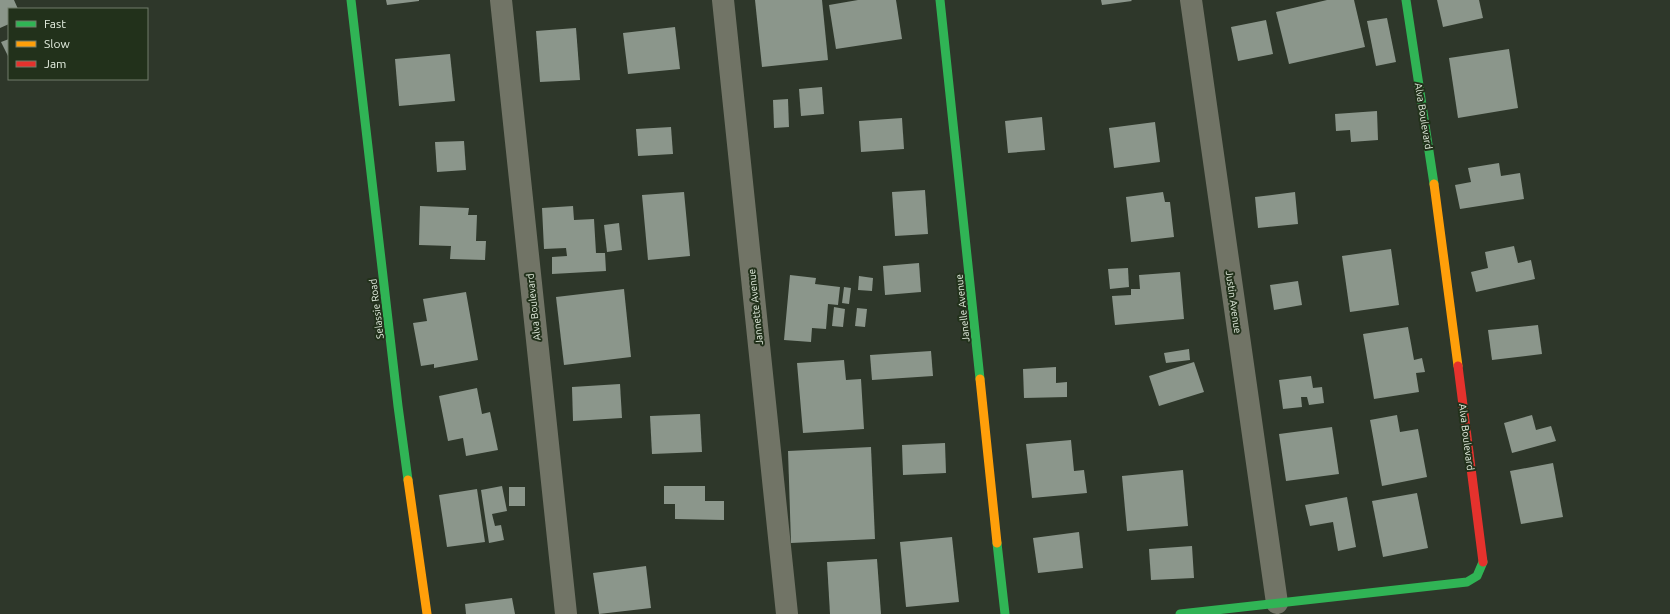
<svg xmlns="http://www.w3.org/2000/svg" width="1670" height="614" font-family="Ubuntu,sans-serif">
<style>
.building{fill:#8b968b}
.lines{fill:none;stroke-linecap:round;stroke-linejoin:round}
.street{stroke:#717466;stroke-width:22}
.fast{stroke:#30b455;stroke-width:9}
.slow{stroke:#ff9f0a;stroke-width:9}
.jam{stroke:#e5322d;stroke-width:9}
.labels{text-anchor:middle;stroke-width:4;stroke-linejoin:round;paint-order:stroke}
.street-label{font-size:10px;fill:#e5efe1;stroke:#22311b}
</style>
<rect width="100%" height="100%" fill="#2e372a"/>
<g class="building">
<polygon points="0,0 14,0 18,9 9,9 9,24 0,28"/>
<polygon points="386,0 419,0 419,1 387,5"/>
<polygon points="755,0 822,0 828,60 762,67"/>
<polygon points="858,0 896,0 902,39 836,49 829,5"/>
<polygon points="1101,0 1131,0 1132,1 1102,5"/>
<polygon points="1327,0 1354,0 1365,47 1289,64 1276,12"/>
<polygon points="1437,0 1479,0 1483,18 1443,27"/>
<polygon points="1387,18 1396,62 1376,66 1367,21"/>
<polygon points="1266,20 1273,54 1238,61 1231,27"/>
<polygon points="675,27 680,69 628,74 623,33"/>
<polygon points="576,28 580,80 540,82 536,31"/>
<polygon points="9,39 9,58 1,42"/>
<polygon points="1509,49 1518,108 1458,118 1449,58"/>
<polygon points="450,54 455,101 399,106 395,59"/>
<polygon points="822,87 824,114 801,116 799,89"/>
<polygon points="788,99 789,127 774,128 773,100"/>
<polygon points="1377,111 1378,140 1351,142 1350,130 1336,131 1335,114"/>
<polygon points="1042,117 1045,150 1008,153 1005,121"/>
<polygon points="902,118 904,149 861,152 859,121"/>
<polygon points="1155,122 1160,162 1114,168 1109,128"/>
<polygon points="671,127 673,154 638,156 636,129"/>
<polygon points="464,141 466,170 437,172 435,142"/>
<polygon points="1499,163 1501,176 1520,173 1524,199 1460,209 1455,185 1471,182 1468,168"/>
<polygon points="925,190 928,234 895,236 892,192"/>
<polygon points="684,192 690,256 648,260 642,195"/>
<polygon points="1163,192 1165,202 1170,202 1174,237 1131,242 1126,197"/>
<polygon points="1295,192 1298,224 1258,228 1255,197"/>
<polygon points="420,206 469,208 468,215 477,215 476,241 486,241 485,260 450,259 451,246 419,245"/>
<polygon points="573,206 574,220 594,219 596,253 605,253 606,271 552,274 552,257 567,256 566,248 544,249 542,208"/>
<polygon points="619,223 622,250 607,252 604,225"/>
<polygon points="1514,246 1518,263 1531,260 1535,279 1476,292 1471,272 1488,268 1485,252"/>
<polygon points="1391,249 1399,305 1350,312 1342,256"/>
<polygon points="919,263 921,292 885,295 883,266"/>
<polygon points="1128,268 1129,287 1110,289 1108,269"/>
<polygon points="1180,272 1184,319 1115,325 1112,296 1131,295 1131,289 1140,289 1139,275"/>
<polygon points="790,275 816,278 815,284 840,287 838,305 828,304 826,329 812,328 811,342 784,340"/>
<polygon points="859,276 873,278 872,291 858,290"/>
<polygon points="1298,281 1302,305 1274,310 1270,285"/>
<polygon points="844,287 851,288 849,304 842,303"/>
<polygon points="624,289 631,357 564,365 556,297"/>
<polygon points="466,292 478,360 434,368 434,364 421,366 413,323 427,321 423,299"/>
<polygon points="834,307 845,309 843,327 832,326"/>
<polygon points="857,308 867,309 865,327 855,326"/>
<polygon points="1538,325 1542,354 1492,360 1488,330"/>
<polygon points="1408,327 1414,360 1422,358 1425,372 1416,373 1419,392 1374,399 1363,334"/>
<polygon points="1189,349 1190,360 1166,363 1164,353"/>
<polygon points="931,351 933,376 872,380 870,355"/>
<polygon points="844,360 846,380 861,379 864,429 803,433 797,363"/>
<polygon points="1194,362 1204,392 1159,406 1149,376"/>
<polygon points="1056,367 1056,383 1067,382 1067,397 1024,398 1023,369"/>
<polygon points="1311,376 1313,388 1322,387 1324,403 1309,405 1307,397 1301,397 1302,407 1283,409 1279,380"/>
<polygon points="620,384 622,418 573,421 572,387"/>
<polygon points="477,388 482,414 490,412 498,450 466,456 463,438 448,441 439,396"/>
<polygon points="700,414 702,452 652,454 650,416"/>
<polygon points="1397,415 1400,432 1418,429 1427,477 1382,486 1370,420"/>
<polygon points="1532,415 1536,430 1551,426 1556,441 1512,453 1504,423"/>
<polygon points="1332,427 1339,474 1286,481 1279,434"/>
<polygon points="1071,440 1074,471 1084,470 1087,493 1032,498 1026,444"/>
<polygon points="945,443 946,473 903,475 902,445"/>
<polygon points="871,447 875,539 791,543 788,451"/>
<polygon points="1553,463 1563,517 1521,524 1510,471"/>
<polygon points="1183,470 1188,526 1127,531 1122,476"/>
<polygon points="502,486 507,511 492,514 495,526 501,525 504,540 489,543 481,490"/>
<polygon points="664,486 705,486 705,501 724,501 724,520 675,519 675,504 664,504"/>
<rect x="509" y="487" width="16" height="19"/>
<polygon points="477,489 485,542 447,547 439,495"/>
<polygon points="1417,493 1428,548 1383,557 1372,501"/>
<polygon points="1347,497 1356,547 1338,551 1333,522 1310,526 1305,505"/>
<polygon points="1079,532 1083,568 1038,573 1033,538"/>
<polygon points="952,537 959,602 906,607 900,542"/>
<polygon points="1192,546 1194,578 1151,580 1149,549"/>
<polygon points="877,559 881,614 830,614 827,562"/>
<polygon points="646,566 651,608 599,614 593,573"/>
<polygon points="512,598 515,614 466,614 465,604"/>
</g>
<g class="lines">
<g class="street">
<polyline points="501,0 566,614"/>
<polyline points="723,0 787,614"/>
<polyline points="1191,0 1277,603"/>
</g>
<g class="fast">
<polyline points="351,0 398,406 408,480"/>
<polyline points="940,0 980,379"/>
<polyline points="1406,0 1434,184"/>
<polyline points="997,543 1005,614"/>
<polyline points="1180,614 1467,582 1477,576 1483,562"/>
</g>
<g class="slow">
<polyline points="1434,184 1458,366"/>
<polyline points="980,379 997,543"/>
<polyline points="408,480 427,614"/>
</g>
<polyline class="jam" points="1458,366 1483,562"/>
</g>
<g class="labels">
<g class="street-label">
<text transform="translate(1424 116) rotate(81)" y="4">Alva Boulevard</text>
<text transform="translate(1234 302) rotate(82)" y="4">Justin Avenue</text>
<text transform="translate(533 307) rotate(-96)" y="4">Alva Boulevard</text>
<text transform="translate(755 307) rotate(-96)" y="4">Jannette Avenue</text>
<text transform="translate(962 308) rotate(-96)" y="4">Janelle Avenue</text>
<text transform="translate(376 309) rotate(-97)" y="4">Selassie Road</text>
<text transform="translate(1467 437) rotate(83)" y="4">Alva Boulevard</text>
</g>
</g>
<rect x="8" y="8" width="140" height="72" fill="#22311b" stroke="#707d6a"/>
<rect x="16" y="21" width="20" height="6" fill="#30b455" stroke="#707d6a"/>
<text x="44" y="28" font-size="12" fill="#e5efe1">Fast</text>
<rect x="16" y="41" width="20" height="6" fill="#ff9f0a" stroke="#707d6a"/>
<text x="44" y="48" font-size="12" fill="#e5efe1">Slow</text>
<rect x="16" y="61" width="20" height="6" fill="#e5322d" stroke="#707d6a"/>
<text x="44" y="68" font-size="12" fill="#e5efe1">Jam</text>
</svg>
